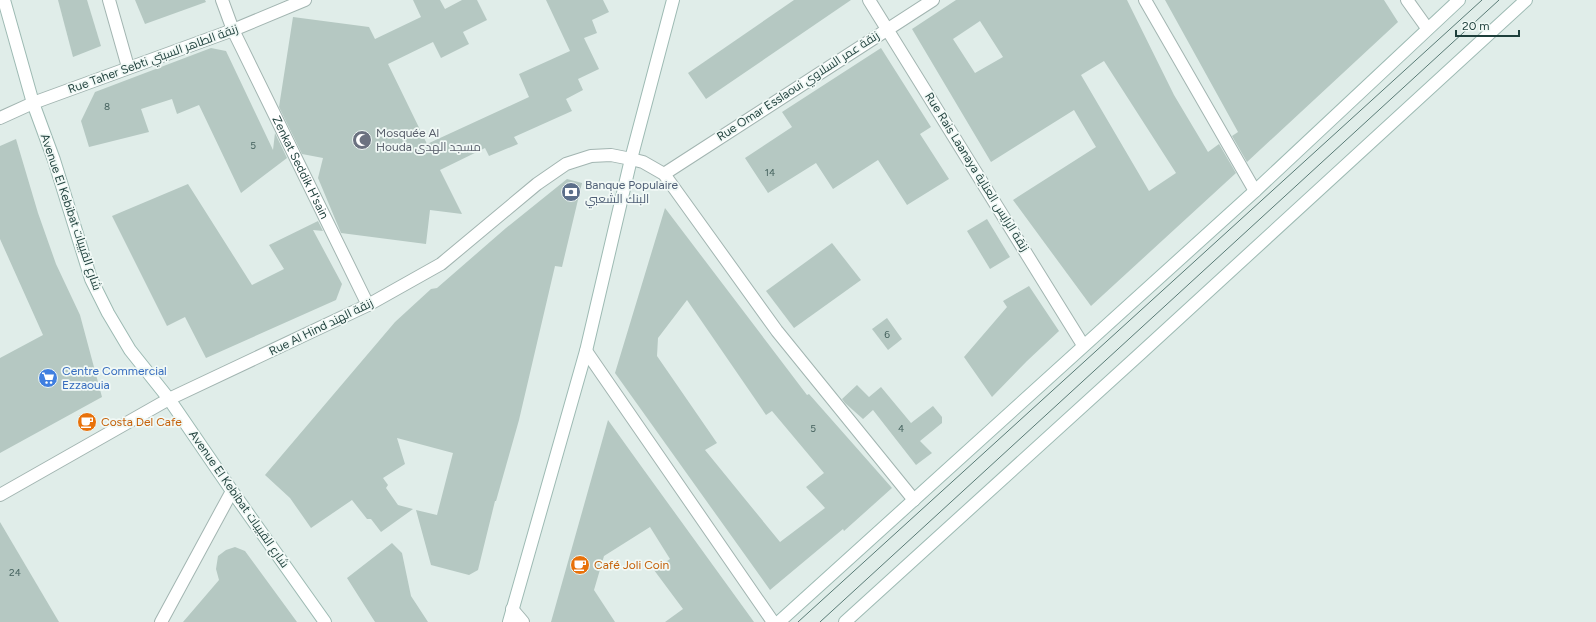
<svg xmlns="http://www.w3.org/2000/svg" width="1596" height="622" font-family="Figtree,Cairo,sans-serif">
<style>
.building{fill:#b5c8c2;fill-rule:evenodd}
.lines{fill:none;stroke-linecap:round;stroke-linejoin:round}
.street-casing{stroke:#a2b5b1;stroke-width:14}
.secondary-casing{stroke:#9dbab3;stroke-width:14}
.street{stroke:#fff;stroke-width:12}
.secondary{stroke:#fff;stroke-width:12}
.tram{stroke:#597b76;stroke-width:1}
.labels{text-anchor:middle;stroke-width:3.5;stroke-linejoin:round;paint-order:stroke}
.number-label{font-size:10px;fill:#44615d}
.street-label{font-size:12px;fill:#1e3f3b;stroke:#f1f9f6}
.worship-label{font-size:12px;fill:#5b616d;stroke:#f1f9f6;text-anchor:start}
.service-label{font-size:12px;fill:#4e5e75;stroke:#f1f9f6;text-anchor:start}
.shop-label{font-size:12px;fill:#366cbe;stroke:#f1f9f6;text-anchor:start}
.food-label{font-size:12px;fill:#c56008;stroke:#f1f9f6;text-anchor:start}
</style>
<rect width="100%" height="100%" fill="#e0ede9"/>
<g class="building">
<polygon points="58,0 87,0 101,46 73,57"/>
<polygon points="135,0 205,0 206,2 145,24"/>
<polygon points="413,0 440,0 445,9 462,0 477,0 487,20 463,32 469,44 441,58 433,42 388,64 427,144 529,97 519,74 570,51 546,0 603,0 609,12 592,20 597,33 584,38 599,69 578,79 583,90 566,99 572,111 514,137 518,144 489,156 485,148 440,170 462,214 430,210 426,244 341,233 318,178 323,158 302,154 279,107 293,17 369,27 375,39 421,17"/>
<polygon points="794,0 851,0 706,99 688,73"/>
<path d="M956,0H1127L1174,95L1208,152L1219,144L1236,173L1091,306L1013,200L1096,147L1074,110L991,162L912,29ZM980,21L1003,57L975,73L953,39ZM1104,61L1176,173L1149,191L1081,75Z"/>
<polygon points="1165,0 1384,0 1398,22 1247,162 1232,136 1238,132"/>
<polygon points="211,48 226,51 273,150 275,133 287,158 241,193 199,105 177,114 172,99 141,109 149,132 89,147 81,121 95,92"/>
<polygon points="881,48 931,127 920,134 949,179 907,205 878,160 833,189 816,163 768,193 745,158 792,127 782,112"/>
<polygon points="16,139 38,213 56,264 80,315 102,397 0,453 0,358 43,335 0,239 0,146"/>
<polygon points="567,179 582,183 562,267 555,266 519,420 496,501 495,501 478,570 469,575 431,565 416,510 437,515 453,453 397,438 405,464 383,478 388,485 386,488 398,505 413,509 381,532 371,519 367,519 352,500 311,528 290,498 265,475 395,322 431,289 437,288 506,228"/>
<polygon points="188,184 252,285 284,269 269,245 318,221 323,231 313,230 342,284 336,300 206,358 185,317 167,326 112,216"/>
<path d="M665,208L807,395L809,394L892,488L844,531L843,529L770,590L615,373ZM687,300L766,415L772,411L824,473L806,487L825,508L780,542L705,450L717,443L657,356L658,338Z"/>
<polygon points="987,219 1010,257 990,269 967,231"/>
<polygon points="832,243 861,280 794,328 766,291"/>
<polygon points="1029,286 1059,331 1027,361 992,397 964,357 1007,307 1003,301"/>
<polygon points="887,318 902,339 888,350 872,329"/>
<polygon points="857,385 869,397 881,387 911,423 933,406 942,417 942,423 920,441 932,453 916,465 873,410 863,419 845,403 842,399"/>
<polygon points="608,420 641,466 754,622 665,622 683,609 654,570 670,559 650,527 604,556 594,590 615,622 551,622"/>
<polygon points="0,522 59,622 0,622"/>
<polygon points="392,543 402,553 411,596 428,622 375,622 347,578"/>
<polygon points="235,547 245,551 297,622 183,622 219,580 216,569 218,556 226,550"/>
</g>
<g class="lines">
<defs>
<g id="street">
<polyline points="109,0 128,67"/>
<path id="s1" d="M222,0L233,30L368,305"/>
<polyline points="869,0 1083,345"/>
<polyline points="1145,0 1255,191"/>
<polyline points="1407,0 1427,28"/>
<polyline points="0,118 33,103 233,30 305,0"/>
<polyline points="664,174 933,0"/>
<polyline points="586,351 773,622"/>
<polyline points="0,495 169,399 368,305 441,264 537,184 566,164 591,156 611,155 631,159 643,162 664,174 777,331 914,500"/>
<polyline points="512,609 523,622"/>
<polyline points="161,622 232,491"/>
</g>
<g id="secondary">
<polyline points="4,0 33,103 54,160 91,279 108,313 130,350 169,399 232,491 325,622"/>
<polyline points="509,622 586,351 631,159 673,0"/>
<polyline points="779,622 1255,191 1459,0"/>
<polyline points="845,622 1141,353 1526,0"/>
</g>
</defs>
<use href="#street" class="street-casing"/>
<use href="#secondary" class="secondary-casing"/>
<use href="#street" class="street"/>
<use href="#secondary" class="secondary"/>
<g class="tram">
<polyline points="798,622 1482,0"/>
<polyline points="820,622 1499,0"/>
</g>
</g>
<defs>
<symbol id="mosque-disc" viewBox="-11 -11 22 22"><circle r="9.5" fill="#6b7280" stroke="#f1f9f6"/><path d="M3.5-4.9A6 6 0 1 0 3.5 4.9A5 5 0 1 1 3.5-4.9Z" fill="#fff"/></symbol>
<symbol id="bank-disc" viewBox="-11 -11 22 22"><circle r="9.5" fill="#5c6f8a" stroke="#f1f9f6"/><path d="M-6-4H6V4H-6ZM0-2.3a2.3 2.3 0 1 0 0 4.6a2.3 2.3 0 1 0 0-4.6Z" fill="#fff"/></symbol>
<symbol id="supermarket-disc" viewBox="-11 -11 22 22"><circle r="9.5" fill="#3f7fe0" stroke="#f1f9f6"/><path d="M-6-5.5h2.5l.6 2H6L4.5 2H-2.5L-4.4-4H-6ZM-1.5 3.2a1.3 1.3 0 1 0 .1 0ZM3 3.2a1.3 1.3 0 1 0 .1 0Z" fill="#fff"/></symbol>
<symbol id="cafe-disc" viewBox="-11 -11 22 22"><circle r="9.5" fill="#e8710a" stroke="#f1f9f6"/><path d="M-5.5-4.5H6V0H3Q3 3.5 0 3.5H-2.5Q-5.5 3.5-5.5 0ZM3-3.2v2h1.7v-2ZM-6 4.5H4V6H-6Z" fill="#fff"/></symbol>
</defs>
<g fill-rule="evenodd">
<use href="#mosque-disc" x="351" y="129" width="22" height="22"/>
<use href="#bank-disc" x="560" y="181" width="22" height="22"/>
<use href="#supermarket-disc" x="37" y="367" width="22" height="22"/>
<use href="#cafe-disc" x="76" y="411" width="22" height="22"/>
<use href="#cafe-disc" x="569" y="554" width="22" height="22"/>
</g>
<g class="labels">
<g class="number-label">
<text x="107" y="110">8</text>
<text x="253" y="149">5</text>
<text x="770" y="176">14</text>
<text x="887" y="338">6</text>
<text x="813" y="432">5</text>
<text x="901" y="432">4</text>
<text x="15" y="576">24</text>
</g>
<g class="street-label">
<text transform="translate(153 59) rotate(-20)" y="4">Rue Taher Sebti زنقة الطاهر السبتي</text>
<text transform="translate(798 86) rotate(-33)" y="4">Rue Omar Esslaoui زنقة عمر السلاوي</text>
<text dy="4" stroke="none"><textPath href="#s1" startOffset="185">Zenkat Seddik H'sain</textPath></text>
<text transform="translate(977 172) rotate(58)" y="4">Rue Rais Laanaya زنقة الرايس العناية</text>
<text transform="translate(71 212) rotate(71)" y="4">Avenue El Kebibat شارع القبيبات</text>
<text transform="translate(321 327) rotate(-26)" y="4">Rue Al Hind زنقة الهند</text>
<text transform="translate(239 499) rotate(55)" y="4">Avenue El Kebibat شارع القبيبات</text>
</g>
<g class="worship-label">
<text x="376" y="137">Mosquée Al<tspan x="376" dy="14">Houda مسجد الهدى</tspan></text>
</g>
<g class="service-label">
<text x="585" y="189">Banque Populaire<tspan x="585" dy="14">البنك الشعبي</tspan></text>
</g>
<g class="shop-label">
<text x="62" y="375">Centre Commercial<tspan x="62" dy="14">Ezzaouia</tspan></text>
</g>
<g class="food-label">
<text x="101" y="426">Costa Del Cafe</text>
<text x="594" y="569">Café Joli Coin</text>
</g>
</g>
<path d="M1456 30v6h63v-6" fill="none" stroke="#1e3f3b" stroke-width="2"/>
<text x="1462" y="30" font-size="12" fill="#1e3f3b" stroke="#f1f9f6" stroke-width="3" paint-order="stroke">20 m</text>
</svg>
